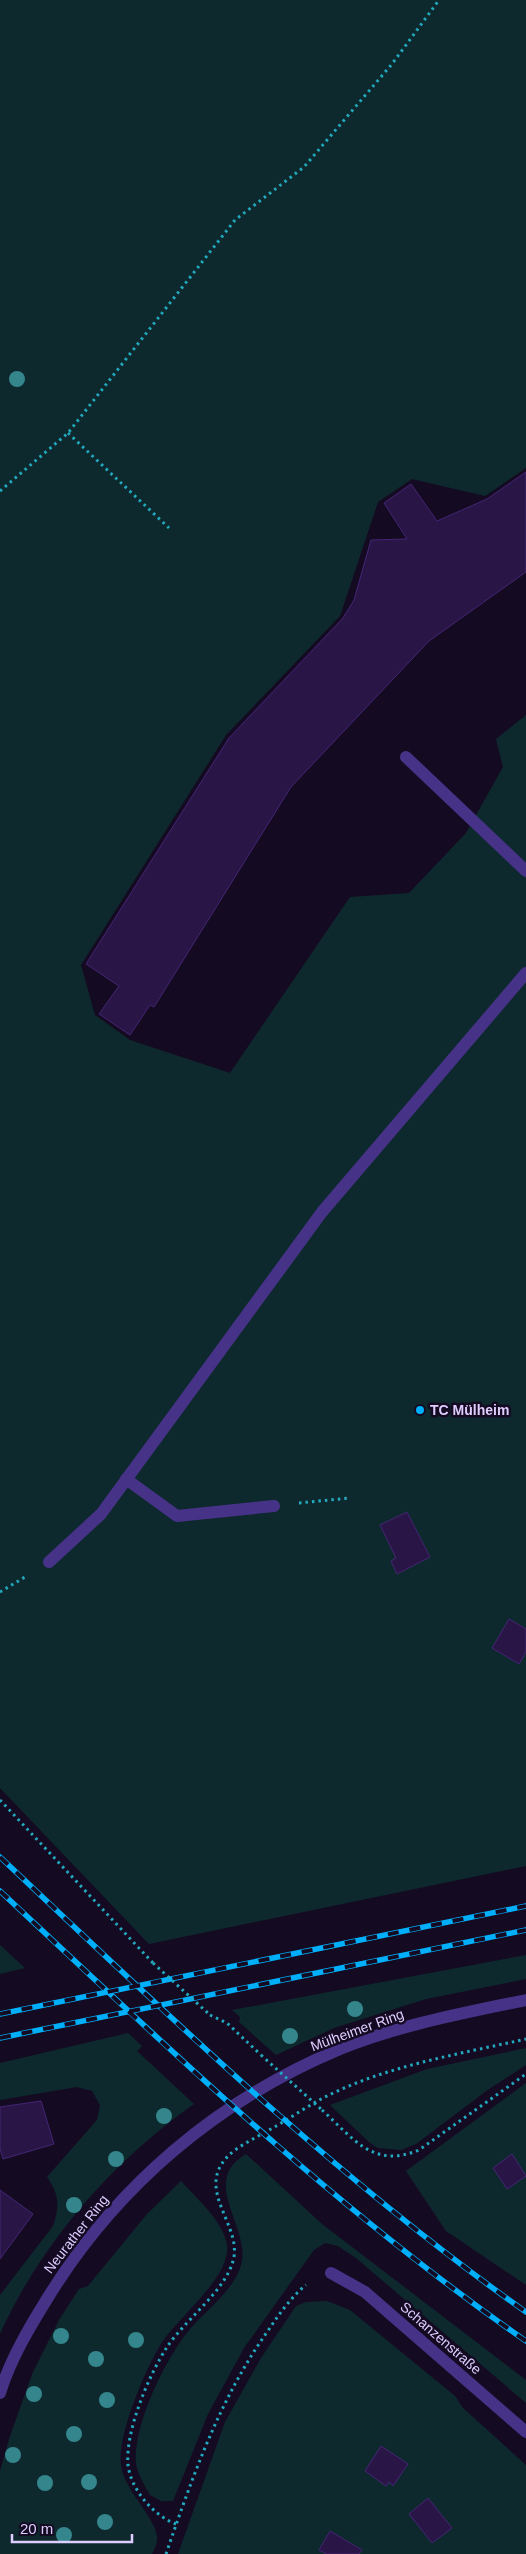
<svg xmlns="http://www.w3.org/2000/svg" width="526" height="2554" font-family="Arial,sans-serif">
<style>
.green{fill:#0e292e}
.building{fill:#291646;stroke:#442574}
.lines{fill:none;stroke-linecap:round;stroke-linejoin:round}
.path{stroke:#22a9be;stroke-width:3;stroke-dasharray:2.5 4;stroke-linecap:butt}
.service{stroke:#463287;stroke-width:12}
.minor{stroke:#463287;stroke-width:12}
.tertiary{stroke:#463287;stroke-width:12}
.rail-casing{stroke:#00aff9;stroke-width:5.5}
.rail{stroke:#140b23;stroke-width:4;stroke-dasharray:11;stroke-linecap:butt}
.path-bridge{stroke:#22a9be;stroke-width:3;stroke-dasharray:2.5 4;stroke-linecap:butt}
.tree{fill:#34868c}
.poi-dot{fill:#00aff9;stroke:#140b23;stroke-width:2}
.labels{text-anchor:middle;stroke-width:5;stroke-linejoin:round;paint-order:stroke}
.poi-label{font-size:14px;font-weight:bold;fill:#ddceff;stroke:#140b23;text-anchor:start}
.street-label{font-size:14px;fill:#ddceff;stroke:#140b23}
</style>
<rect width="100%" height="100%" fill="#140b23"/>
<g class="green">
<polygon points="0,0 526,0 526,468 485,496 412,479 378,502 340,616 226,735 81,965 95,1015 130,1040 230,1073 350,897 409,893 466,833 503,767 496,739 526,715 526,1866 149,1944 0,1788"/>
<polygon points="0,1945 25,1968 0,1974"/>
<polygon points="526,1955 526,1979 426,1999 334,2028 276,2055 239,2022 240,2017 232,2010"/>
<path d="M128,2033L142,2046L137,2051L194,2104C113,2161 41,2243 0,2334V2295L53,2226C60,2206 59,2194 47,2177L97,2120L100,2105L92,2091L77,2087L0,2100V2063Z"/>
<polygon points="526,2048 526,2065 489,2089 416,2144 401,2150 378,2148 370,2143 330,2105 427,2069"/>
<polygon points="526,2083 526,2285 446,2231 406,2171"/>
<path d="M246,2154L322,2224L526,2380V2403L356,2258L338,2246L325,2243L314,2250L244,2348L208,2414L173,2501H161L150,2495C145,2486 138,2475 136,2464C132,2427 166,2357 190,2329C207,2309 237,2288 242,2261C248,2224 200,2181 246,2154Z"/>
<path d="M181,2181C197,2199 223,2221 227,2245C231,2277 178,2317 161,2344C148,2365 138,2390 130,2413C125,2428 119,2449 121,2465C123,2490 159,2520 157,2540C157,2544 154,2550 152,2554H0V2471L10,2436L33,2372L59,2320L79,2289L88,2286L147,2214Z"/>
<polygon points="327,2301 350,2310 455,2396 463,2408 526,2465 526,2554 178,2554 225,2422 261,2358 296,2306 306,2302"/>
</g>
<g class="building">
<polygon points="526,472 526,572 429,641 291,787 154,1007 150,1005 130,1035 99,1014 119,986 86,964 229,738 343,618 354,600 371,540 407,539 384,503 411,484 437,521 487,499"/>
<polygon points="407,1512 430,1557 397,1574 391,1561 396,1558 380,1525"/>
<polygon points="509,1619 526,1629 526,1652 519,1664 492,1648"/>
<polygon points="41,2101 54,2144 3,2159 0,2149 0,2107"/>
<polygon points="512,2154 526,2176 507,2189 493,2168"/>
<polygon points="0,2190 33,2214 0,2259"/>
<polygon points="381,2446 408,2464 393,2486 389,2482 386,2486 365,2471"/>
<polygon points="428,2498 452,2528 432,2543 409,2514"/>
<polygon points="330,2531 362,2550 359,2554 327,2554 319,2550"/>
</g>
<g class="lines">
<g class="path">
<polyline points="68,433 169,528"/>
<polyline points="0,491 68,433 235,220 304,167 392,64 439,0"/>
<polyline points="299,1503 350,1498"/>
<polyline points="0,1592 25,1577"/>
<polyline points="0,1800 153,1963"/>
<polyline points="210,2015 227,2023 261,2055"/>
<path d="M322,2110C354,2139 373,2169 419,2150L526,2074"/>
<path d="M176,2524C154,2516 131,2490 128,2465C125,2431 149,2375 167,2347C185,2320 225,2291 233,2261C244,2224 188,2186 235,2150C248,2141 264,2133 278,2125C293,2116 308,2106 323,2098C385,2066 459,2054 526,2039"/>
<path d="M166,2554C192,2478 219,2401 265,2335C278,2316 289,2299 306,2285"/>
</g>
<g class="service">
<polyline points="406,757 526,871"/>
<polyline points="126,1479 177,1516 274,1506"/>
<polyline points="49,1562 101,1514 322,1212 526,973"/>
</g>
<polyline class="minor" points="331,2273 365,2292 526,2432"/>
<path class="tertiary" d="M0,2393C10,2360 29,2328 47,2299C116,2186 218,2100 340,2049C399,2025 464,2013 526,2000"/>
<defs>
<g id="rail">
<path d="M0,1857C169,2016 336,2178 526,2312"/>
<path d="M0,1891C169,2049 335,2209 526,2341"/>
<polyline points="0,2014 526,1906"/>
<polyline points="0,2038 526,1930"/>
</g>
</defs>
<use href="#rail" class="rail-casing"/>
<use href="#rail" class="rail"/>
<g class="path-bridge">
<polyline points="153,1963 210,2015"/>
<polyline points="261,2055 322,2110"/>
</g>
</g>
<g class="tree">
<circle cx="17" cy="379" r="8"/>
<circle cx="355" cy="2009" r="8"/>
<circle cx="290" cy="2036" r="8"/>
<circle cx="164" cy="2116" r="8"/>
<circle cx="116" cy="2159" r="8"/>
<circle cx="74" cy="2205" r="8"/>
<circle cx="61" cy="2336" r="8"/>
<circle cx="136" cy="2340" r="8"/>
<circle cx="96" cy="2359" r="8"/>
<circle cx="34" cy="2394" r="8"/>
<circle cx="107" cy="2400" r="8"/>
<circle cx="74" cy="2434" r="8"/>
<circle cx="13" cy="2455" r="8"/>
<circle cx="89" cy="2482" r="8"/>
<circle cx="45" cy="2483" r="8"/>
<circle cx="105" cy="2522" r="8"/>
<circle cx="64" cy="2535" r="8"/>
</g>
<circle class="poi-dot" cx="420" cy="1410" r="5"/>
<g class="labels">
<g class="poi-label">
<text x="430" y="1415">TC Mülheim</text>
</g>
<g class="street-label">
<text transform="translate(357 2030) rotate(-20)" y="5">Mülheimer Ring</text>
<text transform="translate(76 2234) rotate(-52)" y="5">Neurather Ring</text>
<text transform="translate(441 2338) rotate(41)" y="5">Schanzenstraße</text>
</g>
</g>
<path d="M12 2534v8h120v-8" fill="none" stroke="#ddceff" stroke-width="2.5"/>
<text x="20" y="2534" font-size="15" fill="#ddceff" stroke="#140b23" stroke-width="4" paint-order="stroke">20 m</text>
</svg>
